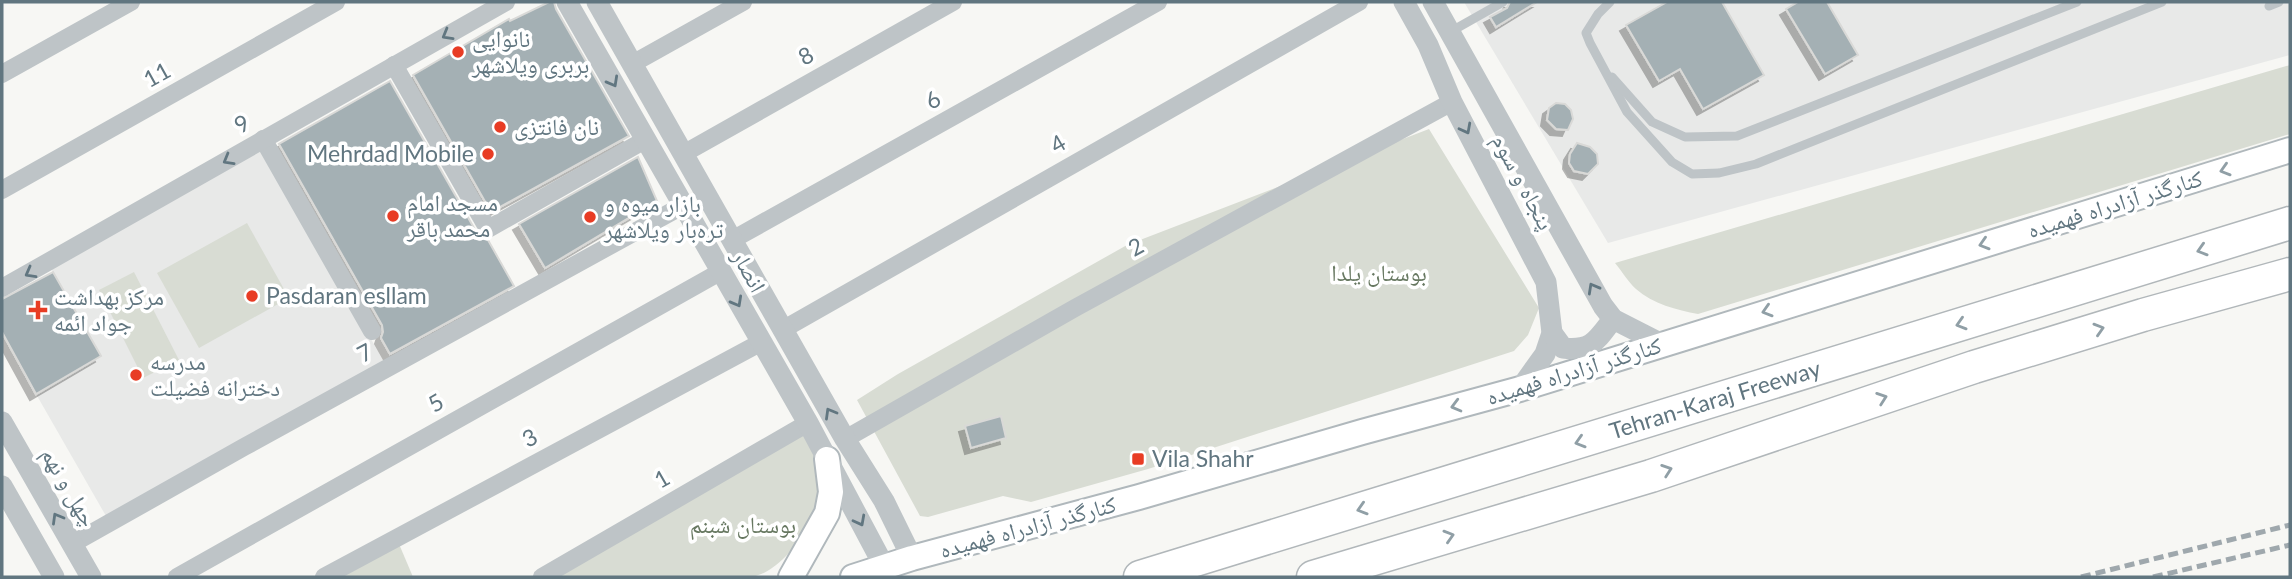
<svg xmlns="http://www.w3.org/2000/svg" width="2292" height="579" font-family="Lato,'Noto Naskh Arabic',sans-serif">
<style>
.built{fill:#e8e9e8}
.green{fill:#d8dcd3}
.building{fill:#a4b0b4;stroke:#d9d9d7;stroke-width:2;filter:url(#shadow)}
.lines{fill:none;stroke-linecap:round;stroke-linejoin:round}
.secondary-casing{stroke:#b0b8bc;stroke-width:28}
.motorway-casing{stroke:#b1b7ba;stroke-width:35}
.service{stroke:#bec4c7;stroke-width:9}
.minor{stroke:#bec4c7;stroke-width:18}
.tertiary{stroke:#bec4c7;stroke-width:21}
.secondary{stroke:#fff;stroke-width:24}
.motorway{stroke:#fff;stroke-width:32}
.rail{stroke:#9fa8ad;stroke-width:5;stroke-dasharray:10 5;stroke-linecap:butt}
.oneway{stroke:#617680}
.oneway2{stroke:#909fa6}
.poi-dot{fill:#e83c24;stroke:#fff;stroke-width:2.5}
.labels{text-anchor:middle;stroke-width:7;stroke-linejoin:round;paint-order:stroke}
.poi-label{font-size:23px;fill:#617680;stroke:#fff;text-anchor:start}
.street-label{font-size:23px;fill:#617680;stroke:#fff}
.park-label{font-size:23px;fill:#677861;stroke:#fff}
</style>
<defs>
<filter id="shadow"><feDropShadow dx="-6" dy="6" stdDeviation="0" flood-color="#0004"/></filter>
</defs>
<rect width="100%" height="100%" fill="#f7f7f4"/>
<g class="built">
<polygon points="1464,2 2290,2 2290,55 1608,243"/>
<polygon points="259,142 388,369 110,523 36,394 101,356 48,263"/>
</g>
<g class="green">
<path d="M2290,65V134L1698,314C1677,310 1653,304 1636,289C1628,282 1622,271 1615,263Z"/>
<polygon points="1429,129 1539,308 1528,335 1514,351 1148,469 1031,502 1003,496 928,517 920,516 857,400 898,374 1127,245"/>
<polygon points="247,223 289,298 199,348 157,273"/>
<polygon points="134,272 179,360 143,378 99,290"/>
<path d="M804,433C809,444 816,457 819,469C826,504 801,548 772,568C767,572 759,575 753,577H548Z"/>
<polygon points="399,544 413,577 338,577"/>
</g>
<g class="building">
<polygon points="549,2 554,2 556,9 629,136 491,212 413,75 509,19 510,21"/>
<polygon points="1510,2 1537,2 1496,27 1490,17 1507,8"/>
<polygon points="1667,2 1722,2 1764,75 1703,109 1680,69 1659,81 1626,25"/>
<polygon points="1798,2 1827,2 1858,55 1825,74 1786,9"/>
<polygon points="390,81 478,235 488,240 514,286 390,354 381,338 383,332 382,325 279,144"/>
<polygon points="1556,103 1565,104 1571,110 1573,119 1568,130 1556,129 1547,120 1549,108"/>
<polygon points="1577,143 1590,147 1597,154 1598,164 1588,174 1574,171 1569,163 1570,154"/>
<polygon points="638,157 657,201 545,268 519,224"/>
<polygon points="53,272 101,356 36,394 2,332 2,299"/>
<polygon points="1001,416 1006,438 971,448 965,426"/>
</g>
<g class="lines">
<defs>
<g id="secondary">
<polyline points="791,577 827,513 831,492 827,459"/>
<polyline points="853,577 912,558 1139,497 1362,432 1520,389 2290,150"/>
</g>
<g id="motorway">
<polyline points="1140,577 2290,223"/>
<polyline points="1313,577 1651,476 1974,367 2143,315 2290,274"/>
</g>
</defs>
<use href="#secondary" class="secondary-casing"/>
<use href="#motorway" class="motorway-casing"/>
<g class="service">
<polyline points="1610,2 1598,14 1586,33 1590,43 1627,112 1672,162 1692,174 1719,173 1756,164 2162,2"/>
<polyline points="2269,6 2279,2"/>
<polyline points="1450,32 1503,2"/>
<polyline points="1612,77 1652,122 1685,137 1737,136 2077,2"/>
</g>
<g class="minor">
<polyline points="632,64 743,2"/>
<polyline points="394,65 488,229 645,140"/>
<polyline points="2,74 131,2"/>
<polyline points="263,139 372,331"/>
<polyline points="683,154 953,2"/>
<polyline points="2,190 336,2"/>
<polyline points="732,240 1158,2"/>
<polyline points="2,288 506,2"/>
<polyline points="782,330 1359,2"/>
<polyline points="845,439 1075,308 1452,102"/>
<polyline points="72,544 244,447 682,206"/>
<polyline points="177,577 720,272"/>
<polyline points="324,577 760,343"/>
<polyline points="542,577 808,423"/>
</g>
<g class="tertiary">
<polyline points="567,2 808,423 884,566"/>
<polyline points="597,2 845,439 884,501 912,558"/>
<polyline points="1404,2 1428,45 1452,102 1546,282 1552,333 1545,354 1520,389"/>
<polyline points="1433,2 1603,306 1613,319 1662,344"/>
<path d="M1552,333L1563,348C1592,351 1596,341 1613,319"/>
<polyline points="2,422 91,577"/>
<polyline points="2,486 54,577"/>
</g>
<use href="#secondary" class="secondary"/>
<use href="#motorway" class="motorway"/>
<g class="rail">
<polyline points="2081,577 2290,525"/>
<polyline points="2153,577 2290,545"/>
</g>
</g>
<defs><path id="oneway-chevron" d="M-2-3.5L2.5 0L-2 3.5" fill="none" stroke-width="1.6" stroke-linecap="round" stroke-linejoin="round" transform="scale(1.75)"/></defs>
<g class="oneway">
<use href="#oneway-chevron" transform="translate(447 35) rotate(150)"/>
<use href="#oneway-chevron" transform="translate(613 82) rotate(61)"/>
<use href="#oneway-chevron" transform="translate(1466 129) rotate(62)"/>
<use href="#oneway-chevron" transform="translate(228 160) rotate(150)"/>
<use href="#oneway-chevron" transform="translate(30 273) rotate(151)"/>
<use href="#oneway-chevron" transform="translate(1593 288) rotate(-119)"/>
<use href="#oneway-chevron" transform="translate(737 302) rotate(61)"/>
<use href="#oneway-chevron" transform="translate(830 413) rotate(-120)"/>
<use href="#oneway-chevron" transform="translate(57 518) rotate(-120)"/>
<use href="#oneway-chevron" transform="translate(860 521) rotate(62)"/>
</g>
<g class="oneway2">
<use href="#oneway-chevron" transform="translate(2225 170) rotate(163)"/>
<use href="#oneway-chevron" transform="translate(1984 244) rotate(163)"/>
<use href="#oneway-chevron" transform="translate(2202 250) rotate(163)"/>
<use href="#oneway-chevron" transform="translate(1767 311) rotate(163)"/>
<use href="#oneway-chevron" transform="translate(1961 324) rotate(163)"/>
<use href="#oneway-chevron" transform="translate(2099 329) rotate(-17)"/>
<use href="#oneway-chevron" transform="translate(1882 398) rotate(-19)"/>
<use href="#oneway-chevron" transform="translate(1456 406) rotate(165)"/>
<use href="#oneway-chevron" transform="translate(1580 442) rotate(163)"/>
<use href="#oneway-chevron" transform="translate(1667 470) rotate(-19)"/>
<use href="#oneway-chevron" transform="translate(1362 509) rotate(163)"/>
<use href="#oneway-chevron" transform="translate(1449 536) rotate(-17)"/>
</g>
<g class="poi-dot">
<circle cx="458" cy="52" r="7"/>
<circle cx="500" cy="127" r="7"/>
<circle cx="488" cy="154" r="7"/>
<circle cx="393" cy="216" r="7"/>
<circle cx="590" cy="217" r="7"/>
<circle cx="252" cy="296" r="7"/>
<path d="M34.5 299.5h7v7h7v7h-7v7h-7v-7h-7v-7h7z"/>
<circle cx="136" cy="375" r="7"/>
<rect x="1131" y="452" width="14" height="14" rx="3.5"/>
</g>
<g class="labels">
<g class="poi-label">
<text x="472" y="47">نانوایی<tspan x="472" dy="26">بربری ویلاشهر</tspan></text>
<text x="514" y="135">نان فانتزی</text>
<text x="474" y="162" text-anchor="end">Mehrdad Mobile</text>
<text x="407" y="211">مسجد امام<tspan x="407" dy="26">محمد باقر</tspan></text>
<text x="604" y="212">بازار میوه و<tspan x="604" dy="26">تره‌بار ویلاشهر</tspan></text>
<text x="266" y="304">Pasdaran esllam</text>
<text x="54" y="305">مرکز بهداشت<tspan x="54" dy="26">جواد ائمه</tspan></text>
<text x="150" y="370">مدرسه<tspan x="150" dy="26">دخترانه فضیلت</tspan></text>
<text x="1152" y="467">Vila Shahr</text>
</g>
<g class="street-label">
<text transform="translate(806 56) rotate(-29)" y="8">8</text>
<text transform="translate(157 75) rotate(-29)" y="8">11</text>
<text transform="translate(933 100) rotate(-29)" y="8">6</text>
<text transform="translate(242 124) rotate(-30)" y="8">9</text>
<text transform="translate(1058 144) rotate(-30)" y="8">4</text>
<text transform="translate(1523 182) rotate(62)" y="8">پنجاه و سوم</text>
<text transform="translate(2115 204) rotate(-17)" y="8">کنارگذر آزادراه فهمیده</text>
<text transform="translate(1136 247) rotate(-29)" y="8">2</text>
<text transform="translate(749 271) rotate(61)" y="8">انصار</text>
<text transform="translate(365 353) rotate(-28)" y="8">7</text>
<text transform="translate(1574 371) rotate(-17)" y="8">کنارگذر آزادراه فهمیده</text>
<text transform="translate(1715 400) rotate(-17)" y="8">Tehran-Karaj Freeway</text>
<text transform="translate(436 403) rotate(-29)" y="8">5</text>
<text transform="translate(530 438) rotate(-28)" y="8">3</text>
<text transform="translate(662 479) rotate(-30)" y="8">1</text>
<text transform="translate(69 487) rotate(60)" y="8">چهل و نهم</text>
<text transform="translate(1028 527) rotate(-15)" y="8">کنارگذر آزادراه فهمیده</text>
</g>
<g class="park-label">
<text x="1379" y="281">بوستان یلدا</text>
<text x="743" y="533">بوستان شبنم</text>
</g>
</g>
<rect width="2292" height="579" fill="none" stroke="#617680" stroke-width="7"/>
</svg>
